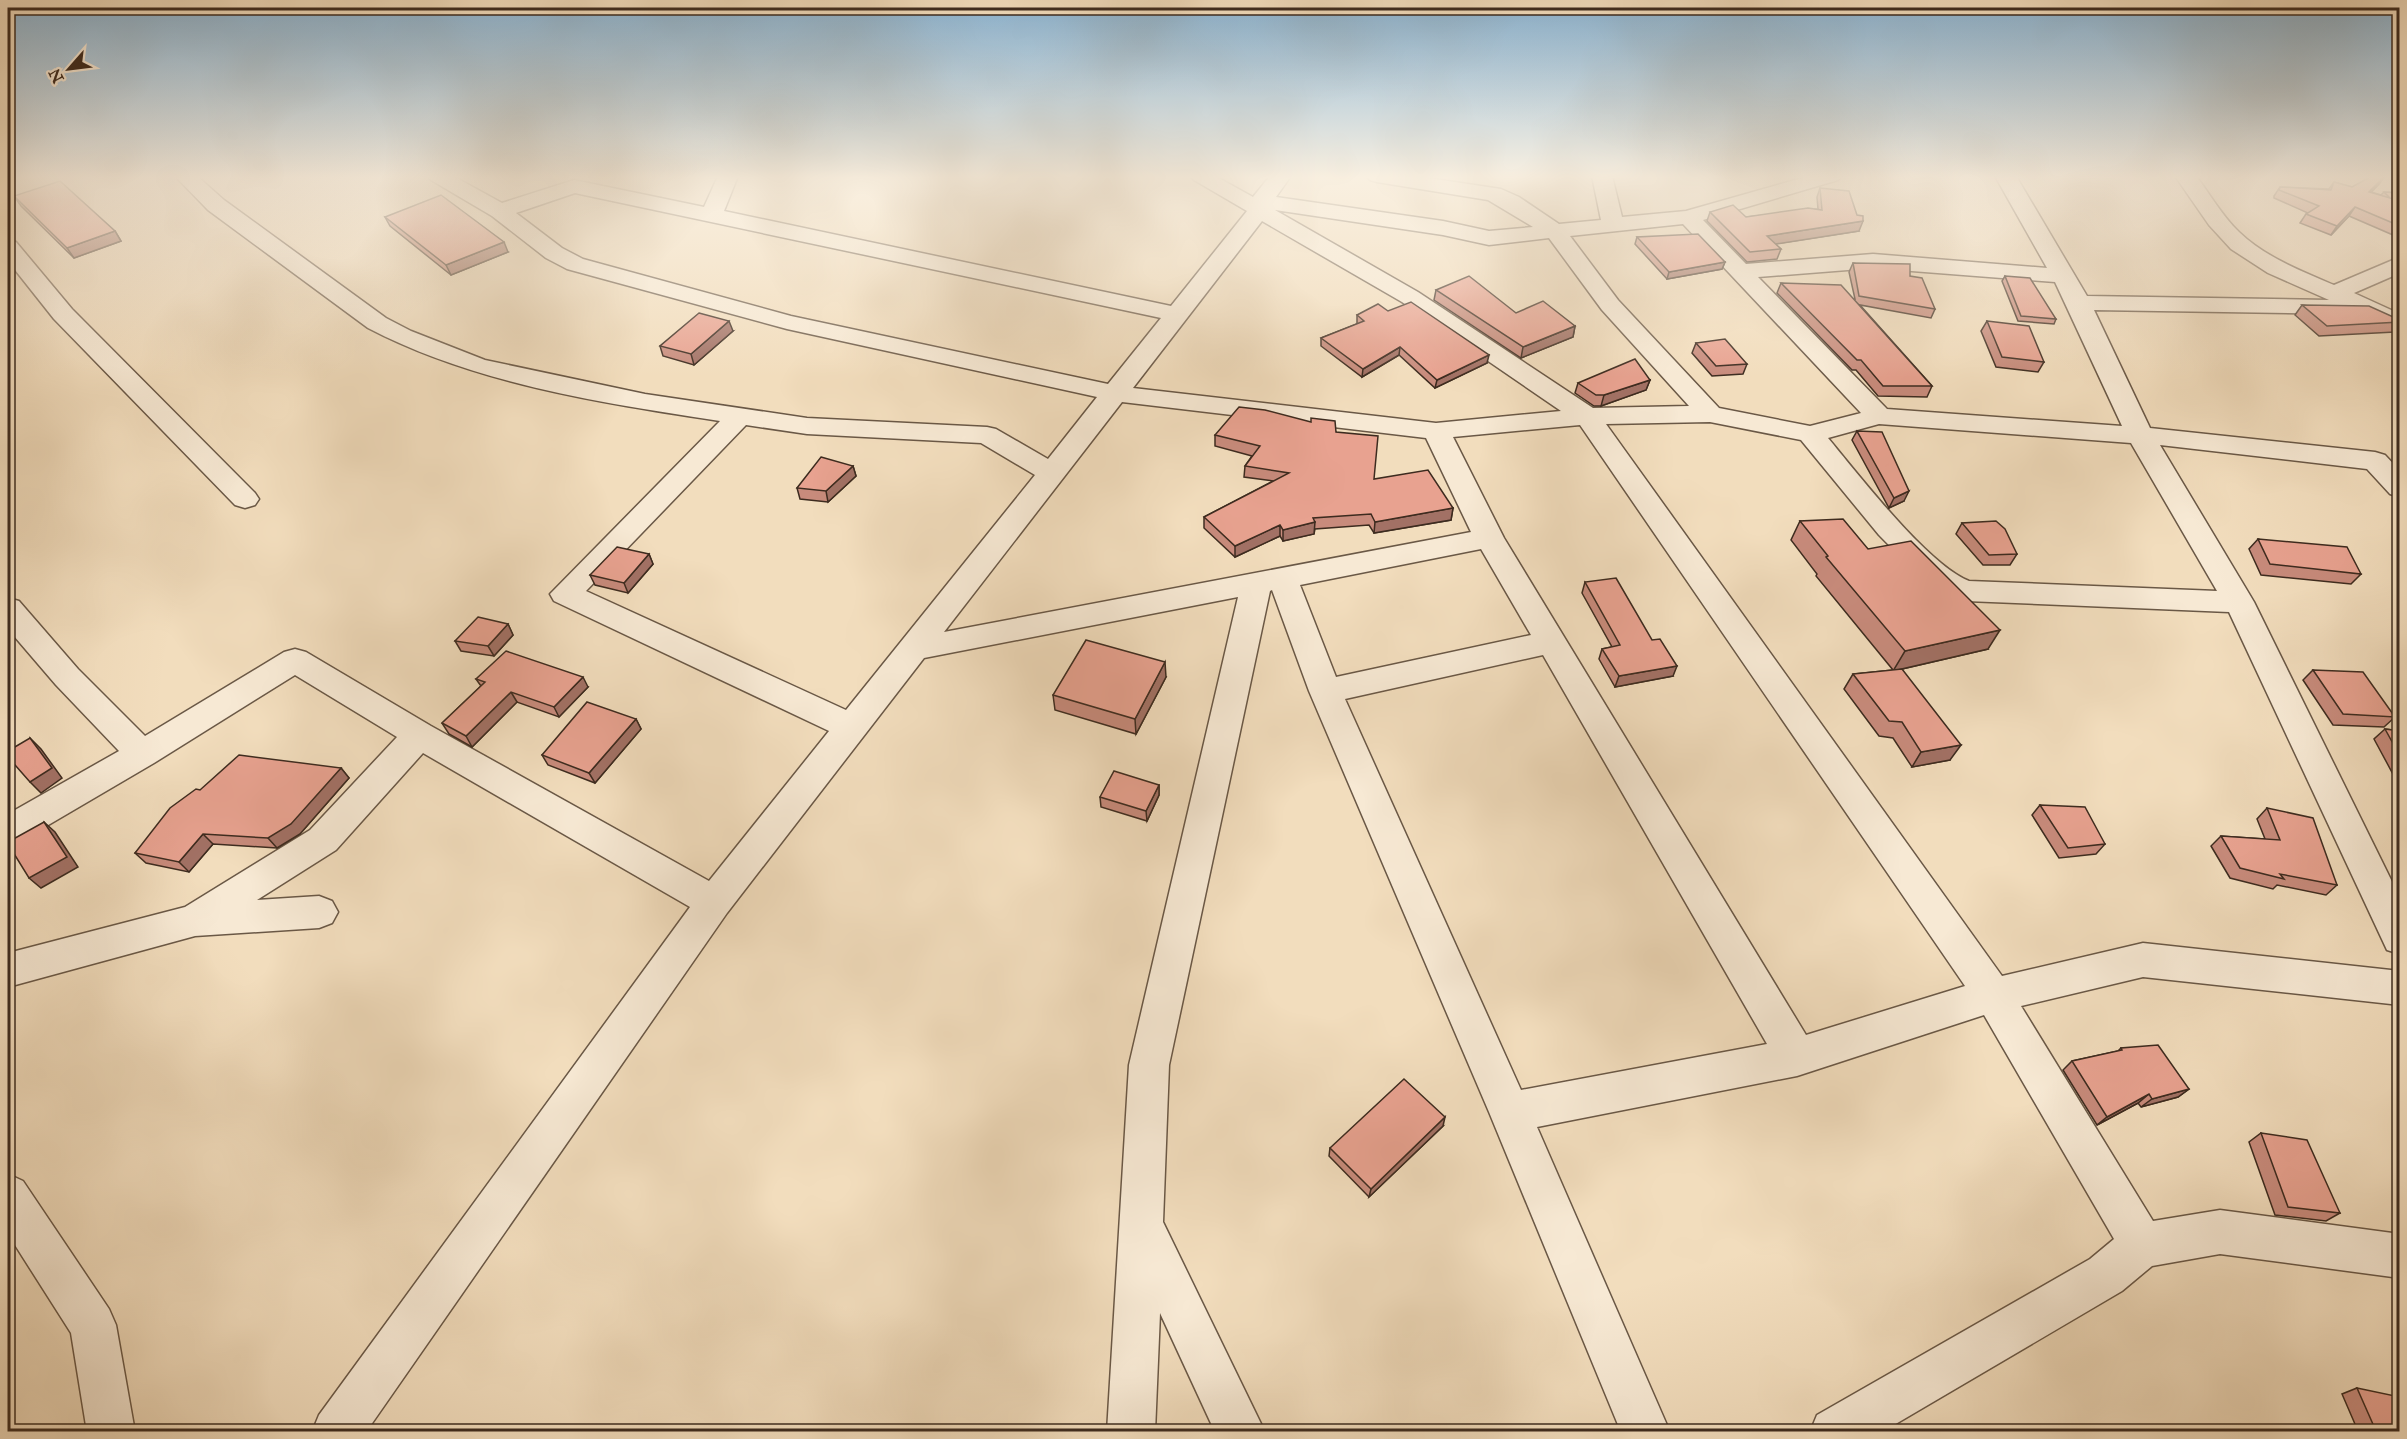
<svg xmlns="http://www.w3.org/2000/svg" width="2407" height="1439" font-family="'IM FELL Great Primer',serif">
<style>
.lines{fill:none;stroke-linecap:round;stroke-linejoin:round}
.minor-casing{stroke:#6a5846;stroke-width:3}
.minor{fill:#f7e9d4;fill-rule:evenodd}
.wall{fill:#c88b7c;stroke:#3d2b1f;stroke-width:1.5}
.shaded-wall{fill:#a27165;stroke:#3d2b1f;stroke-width:1.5}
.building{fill:#e8a290;stroke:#3d2b1f;stroke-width:1.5}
</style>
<rect width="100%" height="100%" fill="#f2ddbd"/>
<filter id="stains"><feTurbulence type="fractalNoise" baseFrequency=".00333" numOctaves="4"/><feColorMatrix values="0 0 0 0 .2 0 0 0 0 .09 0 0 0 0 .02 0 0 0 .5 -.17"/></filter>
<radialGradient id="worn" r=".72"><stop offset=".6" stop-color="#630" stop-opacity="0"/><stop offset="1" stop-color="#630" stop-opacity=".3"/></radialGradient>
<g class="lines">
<defs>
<g id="minor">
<path d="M175,176H197L224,200L386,318L411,331L485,360L645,394L807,418L987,427L996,429L1048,459L1097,397L787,329L567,269L546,258L492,216L431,180L427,176H453L502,203L574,180L704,207L718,176H738L724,211L1171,306L1247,211L1194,180L1191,176H1215L1253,197L1270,176H1291L1276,197L1443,221L1489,231L1533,227L1488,200L1377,182L1370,180L1366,176H1415L1501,189L1519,197L1559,224L1601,220L1592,176H1612L1622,217L1686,211L1809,176H1841L1838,180L1703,220L1746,264L1873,254L2047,268L1995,176H2016L2087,296L2329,300L2268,273L2231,249L2209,225L2175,176H2196C2210,194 2222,216 2239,232C2265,257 2301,271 2334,285L2400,257V273L2354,293L2400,314V331L2356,311L2347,314L2094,310L2150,428L2375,452L2385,455L2400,471V497L2390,494L2367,469L2160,445L2254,602L2400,898V954L2387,950L2229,612L1966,601L1932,589L1879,535L1801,440L1710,422L1606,424L2002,976L2143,943L2400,971V1005L2143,977L2021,1006L2153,1221L2220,1210L2400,1234V1278L2220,1254L2152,1266L2122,1291L1882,1432H1810L1817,1415L2090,1259L2114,1239L1984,1015L1797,1076L1537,1127L1670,1432H1621L1489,1112L1309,691L1272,590L1270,591L1169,1065L1163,1222L1265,1432H1215L1160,1313L1155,1432H1107L1129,1065L1238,597L924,658L727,913L366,1432H312L319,1415L690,907L423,753L336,850L257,900L319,896L332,901L338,912L332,923L319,928L195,936L8,987V953L185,907L310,830L397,737L295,675L154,763L21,841L8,845V814L119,751L56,685L8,629V598L19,601L78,669L145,736L284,652L295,649L306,652L431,726L709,881L829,731L554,601L550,594L720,421C602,403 475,384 368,328L208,210ZM575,193L1161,318L1108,384L791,316L583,259L562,248L516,213ZM1275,210L1443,235L1489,245L1549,238L1602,310L1689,406L1593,408L1418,292ZM1262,221L1402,302L1561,411L1436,423L1133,388ZM1683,224L1861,413L1810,426L1719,408L1618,300L1570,236ZM1873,268L2055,282L2122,426L1887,409L1758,277ZM1122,402L1426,438L1471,532L944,632ZM1879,424L2131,443L2217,591L1969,581C1927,564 1859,475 1828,438ZM746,425L807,434L981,443L1035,475L846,710L586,591ZM1580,425L1965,986L1806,1035L1504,538L1453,437ZM1481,549L1531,635L1336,677L1300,585ZM1543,655L1767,1044L1521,1090L1345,699Z"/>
<polygon points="8,240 16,242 72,309 255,493 259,499 255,505 245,508 235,505 54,319 8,261"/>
<polygon points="8,1174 23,1181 109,1309 116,1325 135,1432 87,1432 71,1333 8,1234"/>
</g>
</defs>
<use href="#minor" class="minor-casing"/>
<use href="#minor" class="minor"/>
</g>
<g class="wall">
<polygon points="2385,176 2379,184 2371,192 2381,195 2384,192 2400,193 2400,238 2349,216 2331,235 2300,223 2306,214 2308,213 2274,198 2274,196 2280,187 2329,189 2334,182 2352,187"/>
<polygon points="1820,188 1859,231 1775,244 1781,249 1777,259 1747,262 1707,221 1710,212 1746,217 1818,209 1817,197"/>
<polygon points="14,196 115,231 121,241 74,258 21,206"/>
<polygon points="385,217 508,252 451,275 390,226"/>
<polygon points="1637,237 1725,262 1722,269 1667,279 1635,244"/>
<polygon points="1853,263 1910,276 1935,309 1931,318 1860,305 1932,386 1927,397 1878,396 1856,370 1852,370 1777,293 1781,283 1855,299 1849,272"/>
<polygon points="2005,276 2056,319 2054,324 2018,321 2002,281"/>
<polygon points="1436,290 1516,313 1575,326 1573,337 1521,358 1434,300"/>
<polygon points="2302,305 2400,320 2400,326 2395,332 2319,336 2295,315"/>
<polygon points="1388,311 1487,363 1435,388 1399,355 1362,377 1321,346 1321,338 1357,324 1357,315"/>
<polygon points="1987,321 2044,362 2038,372 1996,367 1981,331"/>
<polygon points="733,331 694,365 663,356 660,346"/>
<polygon points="1696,343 1747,364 1743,374 1712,376 1692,353"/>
<polygon points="1650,380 1646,390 1601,406 1594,406 1575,393 1578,383"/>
<polygon points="1857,431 1904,501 1889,508 1852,440"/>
<polygon points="1336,432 1374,479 1453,508 1451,520 1374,533 1369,525 1315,529 1314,534 1283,541 1280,536 1235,557 1204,528 1204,517 1273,481 1244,477 1245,466 1252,456 1215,446 1215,435"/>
<polygon points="853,466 856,476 828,502 800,499 797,488"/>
<polygon points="1800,521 1868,549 1988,649 1902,669 1950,760 1912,767 1893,738 1879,736 1844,689 1853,674 1893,670 1816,576 1817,574 1791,540"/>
<polygon points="1962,523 2017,554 2010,565 1983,565 1956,534"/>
<polygon points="2258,539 2361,574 2351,584 2261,575 2249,549"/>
<polygon points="649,554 653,564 628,593 595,585 590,575"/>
<polygon points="1585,582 1673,676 1615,687 1599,659 1602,649 1612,647 1582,593"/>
<polygon points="508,624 513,635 494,656 461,651 455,641"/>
<polygon points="2313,670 2395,717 2384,727 2333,725 2303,680"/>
<polygon points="1166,677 1136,734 1055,710 1053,695"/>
<polygon points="476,679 588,687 559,717 517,702 472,747 449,734 442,723 481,686"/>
<polygon points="636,719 641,729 595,783 548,765 542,755"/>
<polygon points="2385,729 2400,731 2400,777 2394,776 2374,739"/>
<polygon points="341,768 349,778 300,834 277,848 213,844 189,872 146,863 135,853 200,790"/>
<polygon points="1159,785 1159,795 1147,821 1101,807 1100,797"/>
<polygon points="2040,805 2105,844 2096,854 2059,858 2032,815"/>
<polygon points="2267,808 2337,885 2326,895 2277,885 2273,889 2230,878 2211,846 2221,836 2265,839 2257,819"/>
<polygon points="2121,1048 2189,1089 2178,1097 2141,1107 2138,1103 2097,1125 2063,1070 2072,1061 2118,1051"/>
<polygon points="1443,1126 1369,1197 1329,1156 1330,1148"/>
<polygon points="2261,1133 2340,1213 2326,1221 2275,1215 2249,1142"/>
<polygon points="2357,1388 2400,1431 2358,1431 2342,1394"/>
</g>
<g class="shaded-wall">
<polygon points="2385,176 2379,184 2363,201 2369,192"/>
<polygon points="2355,207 2349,216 2331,235 2337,226"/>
<polygon points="1863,221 1859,231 1763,246 1767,236"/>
<polygon points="115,231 121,241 74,258 67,248"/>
<polygon points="504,242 508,252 451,275 446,265"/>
<polygon points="1725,262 1722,269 1667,279 1669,272"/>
<polygon points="729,321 733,331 694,365 691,354"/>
<polygon points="1575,326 1573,337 1521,358 1523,347"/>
<polygon points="1400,347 1399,355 1362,377 1363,369"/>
<polygon points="1489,355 1487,363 1435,388 1437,380"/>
<polygon points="1650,380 1646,390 1601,406 1604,395"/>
<polygon points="853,466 856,476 828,502 826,491"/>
<polygon points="1909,491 1904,501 1889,508 1894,498"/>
<polygon points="1453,508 1451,520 1374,533 1375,522"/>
<polygon points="1315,522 1314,534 1283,541 1283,530"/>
<polygon points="1280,525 1280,536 1235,557 1235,546"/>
<polygon points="649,554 653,564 628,593 624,583"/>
<polygon points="508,624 513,635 494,656 488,646"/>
<polygon points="2000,630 1988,649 1893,671 1905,651"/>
<polygon points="1165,662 1166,677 1136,734 1135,719"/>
<polygon points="1677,666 1673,676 1615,687 1619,676"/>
<polygon points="583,677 588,687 559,717 554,707"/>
<polygon points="511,692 517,702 472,747 466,736"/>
<polygon points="636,719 641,729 595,783 589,773"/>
<polygon points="30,738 41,749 62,778 41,793 30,782"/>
<polygon points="1961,745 1950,760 1912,767 1921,752"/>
<polygon points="341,768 349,778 300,834 277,848 268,838"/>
<polygon points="1159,785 1159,795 1147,821 1146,811"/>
<polygon points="44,822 55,832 78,867 41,888 29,878"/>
<polygon points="203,834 213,844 189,872 179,862"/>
<polygon points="2189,1089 2178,1097 2141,1107 2152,1099"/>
<polygon points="2149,1094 2138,1103 2097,1125 2107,1117"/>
<polygon points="1445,1117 1443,1126 1369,1197 1371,1189"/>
</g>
<g class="building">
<polygon points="2372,176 2385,176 2369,192 2390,198 2384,192 2400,193 2400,226 2355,207 2337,226 2306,214 2319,206 2279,190 2280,187 2331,190 2334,182 2352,187"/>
<polygon points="60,181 115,231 67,248 14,196"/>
<polygon points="1820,188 1849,191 1857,215 1863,216 1863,221 1767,236 1781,249 1750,252 1710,212 1733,205 1746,217 1808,208 1822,210"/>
<polygon points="441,195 504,242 446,265 385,217"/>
<polygon points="1698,234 1725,262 1669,272 1637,237"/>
<polygon points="1853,263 1910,264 1910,276 1922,278 1935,309 1859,296"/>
<polygon points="1469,276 1516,313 1543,301 1575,326 1523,347 1436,290"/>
<polygon points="2005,276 2030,278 2056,319 2021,316"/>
<polygon points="1781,283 1841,285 1932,386 1883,386 1861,360 1857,360"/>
<polygon points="1411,302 1489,355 1437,380 1400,347 1363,369 1321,338 1364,321 1357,315 1378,304 1388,311"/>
<polygon points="2302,305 2369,306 2400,320 2400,322 2327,326"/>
<polygon points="699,313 729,321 691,354 660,346"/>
<polygon points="1987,321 2029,326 2044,362 2002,357"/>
<polygon points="1725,339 1747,364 1716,366 1696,343"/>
<polygon points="1635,359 1650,380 1604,395 1596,395 1578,383"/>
<polygon points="1239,407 1265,410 1311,422 1311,418 1335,421 1336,432 1378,436 1374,479 1428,470 1453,508 1375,522 1371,514 1313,518 1315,522 1283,530 1280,525 1235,546 1204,517 1289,473 1245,466 1260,446 1215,435"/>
<polygon points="1857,431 1882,432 1909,491 1894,498"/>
<polygon points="821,457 853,466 826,491 797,488"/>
<polygon points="1843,519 1868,549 1911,541 2000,630 1905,651 1826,557 1828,556 1800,521"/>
<polygon points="1996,521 2005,529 2017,554 1989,555 1962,523"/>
<polygon points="2258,539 2347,547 2361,574 2270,564"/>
<polygon points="617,547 649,554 624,583 590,575"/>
<polygon points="1616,578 1652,640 1660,639 1677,666 1619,676 1602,649 1620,645 1585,582"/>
<polygon points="478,617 508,624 488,646 455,641"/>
<polygon points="1086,640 1165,662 1135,719 1053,695"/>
<polygon points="506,651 583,677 554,707 511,692 466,736 442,723 485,682 476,679"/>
<polygon points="1902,669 1961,745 1921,752 1902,722 1889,721 1853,674"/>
<polygon points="2313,670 2363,672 2395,717 2343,714"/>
<polygon points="587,702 636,719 589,773 542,755"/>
<polygon points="2385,729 2400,731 2400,756"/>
<polygon points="30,738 52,768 30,782 8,757 8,751"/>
<polygon points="239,755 341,768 291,824 268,838 203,834 179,862 135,853 170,808 196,789 200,790"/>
<polygon points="1114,771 1159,785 1146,811 1100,797"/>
<polygon points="2040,805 2085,807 2105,844 2068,848"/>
<polygon points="2267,808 2313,818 2337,885 2280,874 2284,879 2240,868 2221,836 2280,840"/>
<polygon points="44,822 67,857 29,878 8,844 8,842"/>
<polygon points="2158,1045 2189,1089 2152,1099 2149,1094 2107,1117 2072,1061 2122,1050 2121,1048"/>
<polygon points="1404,1079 1445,1117 1371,1189 1330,1148"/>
<polygon points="2261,1133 2307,1140 2340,1213 2288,1207"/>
<polygon points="2357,1388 2400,1397 2400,1431 2376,1431"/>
</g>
<linearGradient id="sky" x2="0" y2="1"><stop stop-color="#8bb6d6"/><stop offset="0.47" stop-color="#f9f0e1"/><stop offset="1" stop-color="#f9f0e1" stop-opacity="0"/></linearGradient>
<rect width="2407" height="377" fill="url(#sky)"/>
<rect width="2407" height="1439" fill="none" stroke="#f2ddbd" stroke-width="30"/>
<rect x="9" y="9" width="2389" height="1421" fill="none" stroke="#3d2b1f" stroke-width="3"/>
<rect x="15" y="15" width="2377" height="1409" fill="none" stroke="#3d2b1f" stroke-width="1.5"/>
<g transform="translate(69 69) rotate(242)" stroke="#f7e9d4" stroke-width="4.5" paint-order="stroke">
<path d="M0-4.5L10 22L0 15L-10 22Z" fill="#3d2b1f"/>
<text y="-9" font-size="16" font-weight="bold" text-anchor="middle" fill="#3d2b1f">N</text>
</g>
<rect width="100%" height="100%" filter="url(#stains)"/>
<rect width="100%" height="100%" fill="url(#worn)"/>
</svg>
